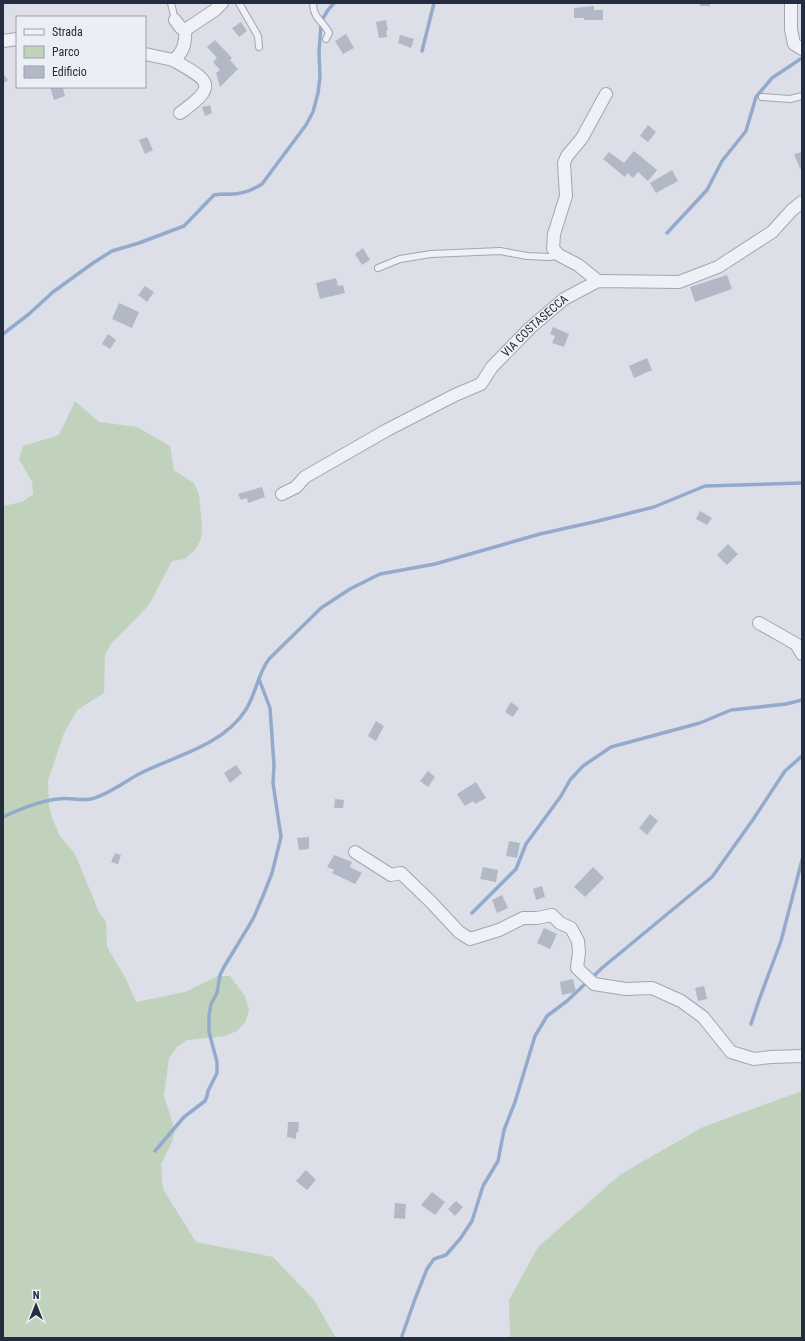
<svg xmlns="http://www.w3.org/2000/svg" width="805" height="1341" font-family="'Roboto Condensed',sans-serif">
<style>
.green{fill:#c0d2bc}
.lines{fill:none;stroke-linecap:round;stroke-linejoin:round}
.stream{stroke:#93aacc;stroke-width:3.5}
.building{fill:#b2b8c5}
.lane-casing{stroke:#a1a6b2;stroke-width:8}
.street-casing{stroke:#a1a6b2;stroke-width:14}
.lane{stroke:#eff1f6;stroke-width:6}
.street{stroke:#eff1f6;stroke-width:12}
.labels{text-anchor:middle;stroke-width:4;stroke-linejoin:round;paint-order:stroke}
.street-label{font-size:12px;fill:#242c3f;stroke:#ebeff5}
</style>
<rect width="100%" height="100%" fill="#dcdfe8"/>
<g class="green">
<polygon points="75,401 99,422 137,427 170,446 174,470 194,483 199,494 202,527 201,539 195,550 185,559 172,561 149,605 111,644 105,655 104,693 77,710 64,733 48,781 49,806 52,818 60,836 75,854 99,912 106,922 107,947 126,979 136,1002 185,992 218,976 230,976 245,996 249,1009 246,1021 237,1031 225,1036 187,1040 177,1047 169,1058 164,1096 175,1130 172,1142 161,1164 163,1189 196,1242 273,1257 314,1300 336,1338 3,1338 3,506 22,502 33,494 32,482 19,459 23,446 59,435"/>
<polygon points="802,1091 802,1338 510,1338 509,1300 538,1247 621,1174 703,1127"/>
</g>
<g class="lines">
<g class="stream">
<polyline points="422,51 434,3"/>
<polyline points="667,233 707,190 722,161 746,131 756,97 772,78 802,58"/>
<path d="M3,334L29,314L53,292L93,263L112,251L139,243L184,226L214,195C219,194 222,194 227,194C240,195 251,191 262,184L306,125L313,112L318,93L320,77L319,52L321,24L323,18L328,10L334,3"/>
<path d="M3,817C20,809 39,801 58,799C69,797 79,801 91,799C108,795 124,782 139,774C174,756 222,746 245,711C256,695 257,675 269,659L321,608L350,589L380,574L435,564L540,534L598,521L654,507L705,486L802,483"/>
<polyline points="472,913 516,869 526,844 561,796 570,780 583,766 611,747 700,723 731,710 786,704 802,700"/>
<polyline points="751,1024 759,1000 781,941 802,860"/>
<polyline points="155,1151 184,1117 205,1101 207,1096 208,1091 217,1073 217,1062 209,1032 209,1016 211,1004 217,993 220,975 224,967 253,919 263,896 272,873 281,837 273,783 274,765 270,708 259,679"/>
<polyline points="402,1336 415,1299 427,1269 434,1259 446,1255 460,1239 472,1221 483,1186 498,1161 504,1130 515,1102 535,1036 547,1016 567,1001 602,968 712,877 752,821 785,771 802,756"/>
</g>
</g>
<g class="building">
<rect x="700" y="3" width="10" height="3"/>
<polygon points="594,6 594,10 603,10 603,20 584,20 584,18 574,18 574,8"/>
<polygon points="386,20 388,30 386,31 387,37 379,38 376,22"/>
<polygon points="241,22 247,31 239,37 232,28"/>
<polygon points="346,34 354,48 343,54 335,41"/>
<polygon points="400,35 414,39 411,48 398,43"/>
<polygon points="215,40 232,58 230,60 238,69 220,87 216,73 220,70 213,62 217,58 207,47"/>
<polygon points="3,74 8,80 3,84"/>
<polygon points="50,87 64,87 65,88 63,89 65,96 54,100"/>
<polygon points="210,105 212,113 205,116 202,107"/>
<polygon points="648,125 656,132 648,142 640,136"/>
<polygon points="147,137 153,150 145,154 139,140"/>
<polygon points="634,151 657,170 648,181 638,172 633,178 628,173 625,177 603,159 609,152 624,163"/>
<polygon points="802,152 802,168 800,169 794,154"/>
<polygon points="672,170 678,181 656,193 650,183"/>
<polygon points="363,248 370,260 362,265 355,254"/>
<polygon points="727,275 732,289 695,302 690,287"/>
<polygon points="336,278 338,286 343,285 345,293 320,299 316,283"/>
<polygon points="145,286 154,292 147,302 138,295"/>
<polygon points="119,303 139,312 132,328 112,319"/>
<polygon points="553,327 569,334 564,347 552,343 555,336 550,334"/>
<polygon points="108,334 116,340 110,349 102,344"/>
<polygon points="647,358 652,370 634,378 629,366"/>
<polygon points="262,487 265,497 248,503 247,498 241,500 238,494"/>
<polygon points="700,511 712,518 707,525 696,519"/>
<polygon points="728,544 738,554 727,565 717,555"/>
<polygon points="511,702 519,708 513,717 505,712"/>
<polygon points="376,721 384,726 376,741 368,736"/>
<polygon points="236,765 242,773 230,783 224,773"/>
<polygon points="428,771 435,777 428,787 420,781"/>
<polygon points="476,782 486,798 475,804 473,801 465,806 457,794"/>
<polygon points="335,799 344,800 343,808 334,808"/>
<polygon points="650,814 658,821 647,835 639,828"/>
<polygon points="309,837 309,849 299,850 297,838"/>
<polygon points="509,841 520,843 517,858 506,856"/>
<polygon points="115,853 121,855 118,864 111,862"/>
<polygon points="334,855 352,862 350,867 362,873 355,884 332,873 334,870 327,867"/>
<polygon points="483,867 498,870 496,882 480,879"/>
<polygon points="593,867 604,878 585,897 574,887"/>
<polygon points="542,886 545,897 536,900 533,889"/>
<polygon points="502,895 508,908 497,913 492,900"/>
<polygon points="544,928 557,934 550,949 537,943"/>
<polygon points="573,979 576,992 562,995 560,982"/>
<polygon points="704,986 707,999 698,1001 695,988"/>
<polygon points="288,1122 299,1122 298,1133 296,1132 296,1139 287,1137"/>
<polygon points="306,1170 316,1180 307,1190 296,1181"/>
<polygon points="432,1192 445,1202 435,1215 421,1205"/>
<polygon points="456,1201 463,1207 455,1216 448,1209"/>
<polygon points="395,1203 406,1204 405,1219 394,1218"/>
</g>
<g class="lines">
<defs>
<g id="lane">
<polyline points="171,3 175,20"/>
<polyline points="239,3 258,36 259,47"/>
<path d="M313,3C313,18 323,21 329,33L326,39"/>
<polyline points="762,97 790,99 802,96"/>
<polyline points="378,268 400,259 431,254 500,251 527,256 550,257 559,255"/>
</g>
<g id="street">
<polyline points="791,3 791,29 794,44 802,49"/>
<polyline points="175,20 181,28 185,30 215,10 222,3"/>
<polyline points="3,41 17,39"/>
<path d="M145,54L173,60C184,53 186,42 185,30"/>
<path d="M173,60C210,81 219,85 180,113"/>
<polyline points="598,281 578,265 559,255 553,249 554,234 566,196 564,163 567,156 582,138 606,94"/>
<path id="s1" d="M282,494L296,487L305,477L387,430L455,395L481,384L492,367L530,328L564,299L598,281L679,282L718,267L772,232L792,210L802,202"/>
<polyline points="759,623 796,644 802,654"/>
<polyline points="355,852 391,875 401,873 431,902 459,932 470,939 499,930 523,918 537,918 552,915 560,923 571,928 578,941 579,952 577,968 594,984 626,989 652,988 681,1001 703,1017 731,1052 754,1059 771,1057 802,1056"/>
</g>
</defs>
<use href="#lane" class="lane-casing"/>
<use href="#street" class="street-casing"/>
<use href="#lane" class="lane"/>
<use href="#street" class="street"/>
</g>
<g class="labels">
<g class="street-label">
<text dy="4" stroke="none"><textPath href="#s1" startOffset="308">VIA COSTASECCA</textPath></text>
</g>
</g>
<rect width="805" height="1341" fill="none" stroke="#242c3f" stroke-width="8"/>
<rect x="16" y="16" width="130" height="72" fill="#ebeff5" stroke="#9ba1ac"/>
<rect x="24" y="29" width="20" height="6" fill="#eff1f6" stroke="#9ba1ac"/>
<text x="52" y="36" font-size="12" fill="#242c3f">Strada</text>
<rect x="24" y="46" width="20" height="12" fill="#c0d2bc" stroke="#9ba1ac"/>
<text x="52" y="56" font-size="12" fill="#242c3f">Parco</text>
<rect x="24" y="66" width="20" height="12" fill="#b2b8c5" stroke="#9ba1ac"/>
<text x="52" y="76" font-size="12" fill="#242c3f">Edificio</text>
<g transform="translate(36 1305)" stroke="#ebeff5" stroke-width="3" paint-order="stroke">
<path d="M0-3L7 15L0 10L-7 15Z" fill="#242c3f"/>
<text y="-6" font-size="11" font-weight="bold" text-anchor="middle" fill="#242c3f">N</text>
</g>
</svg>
